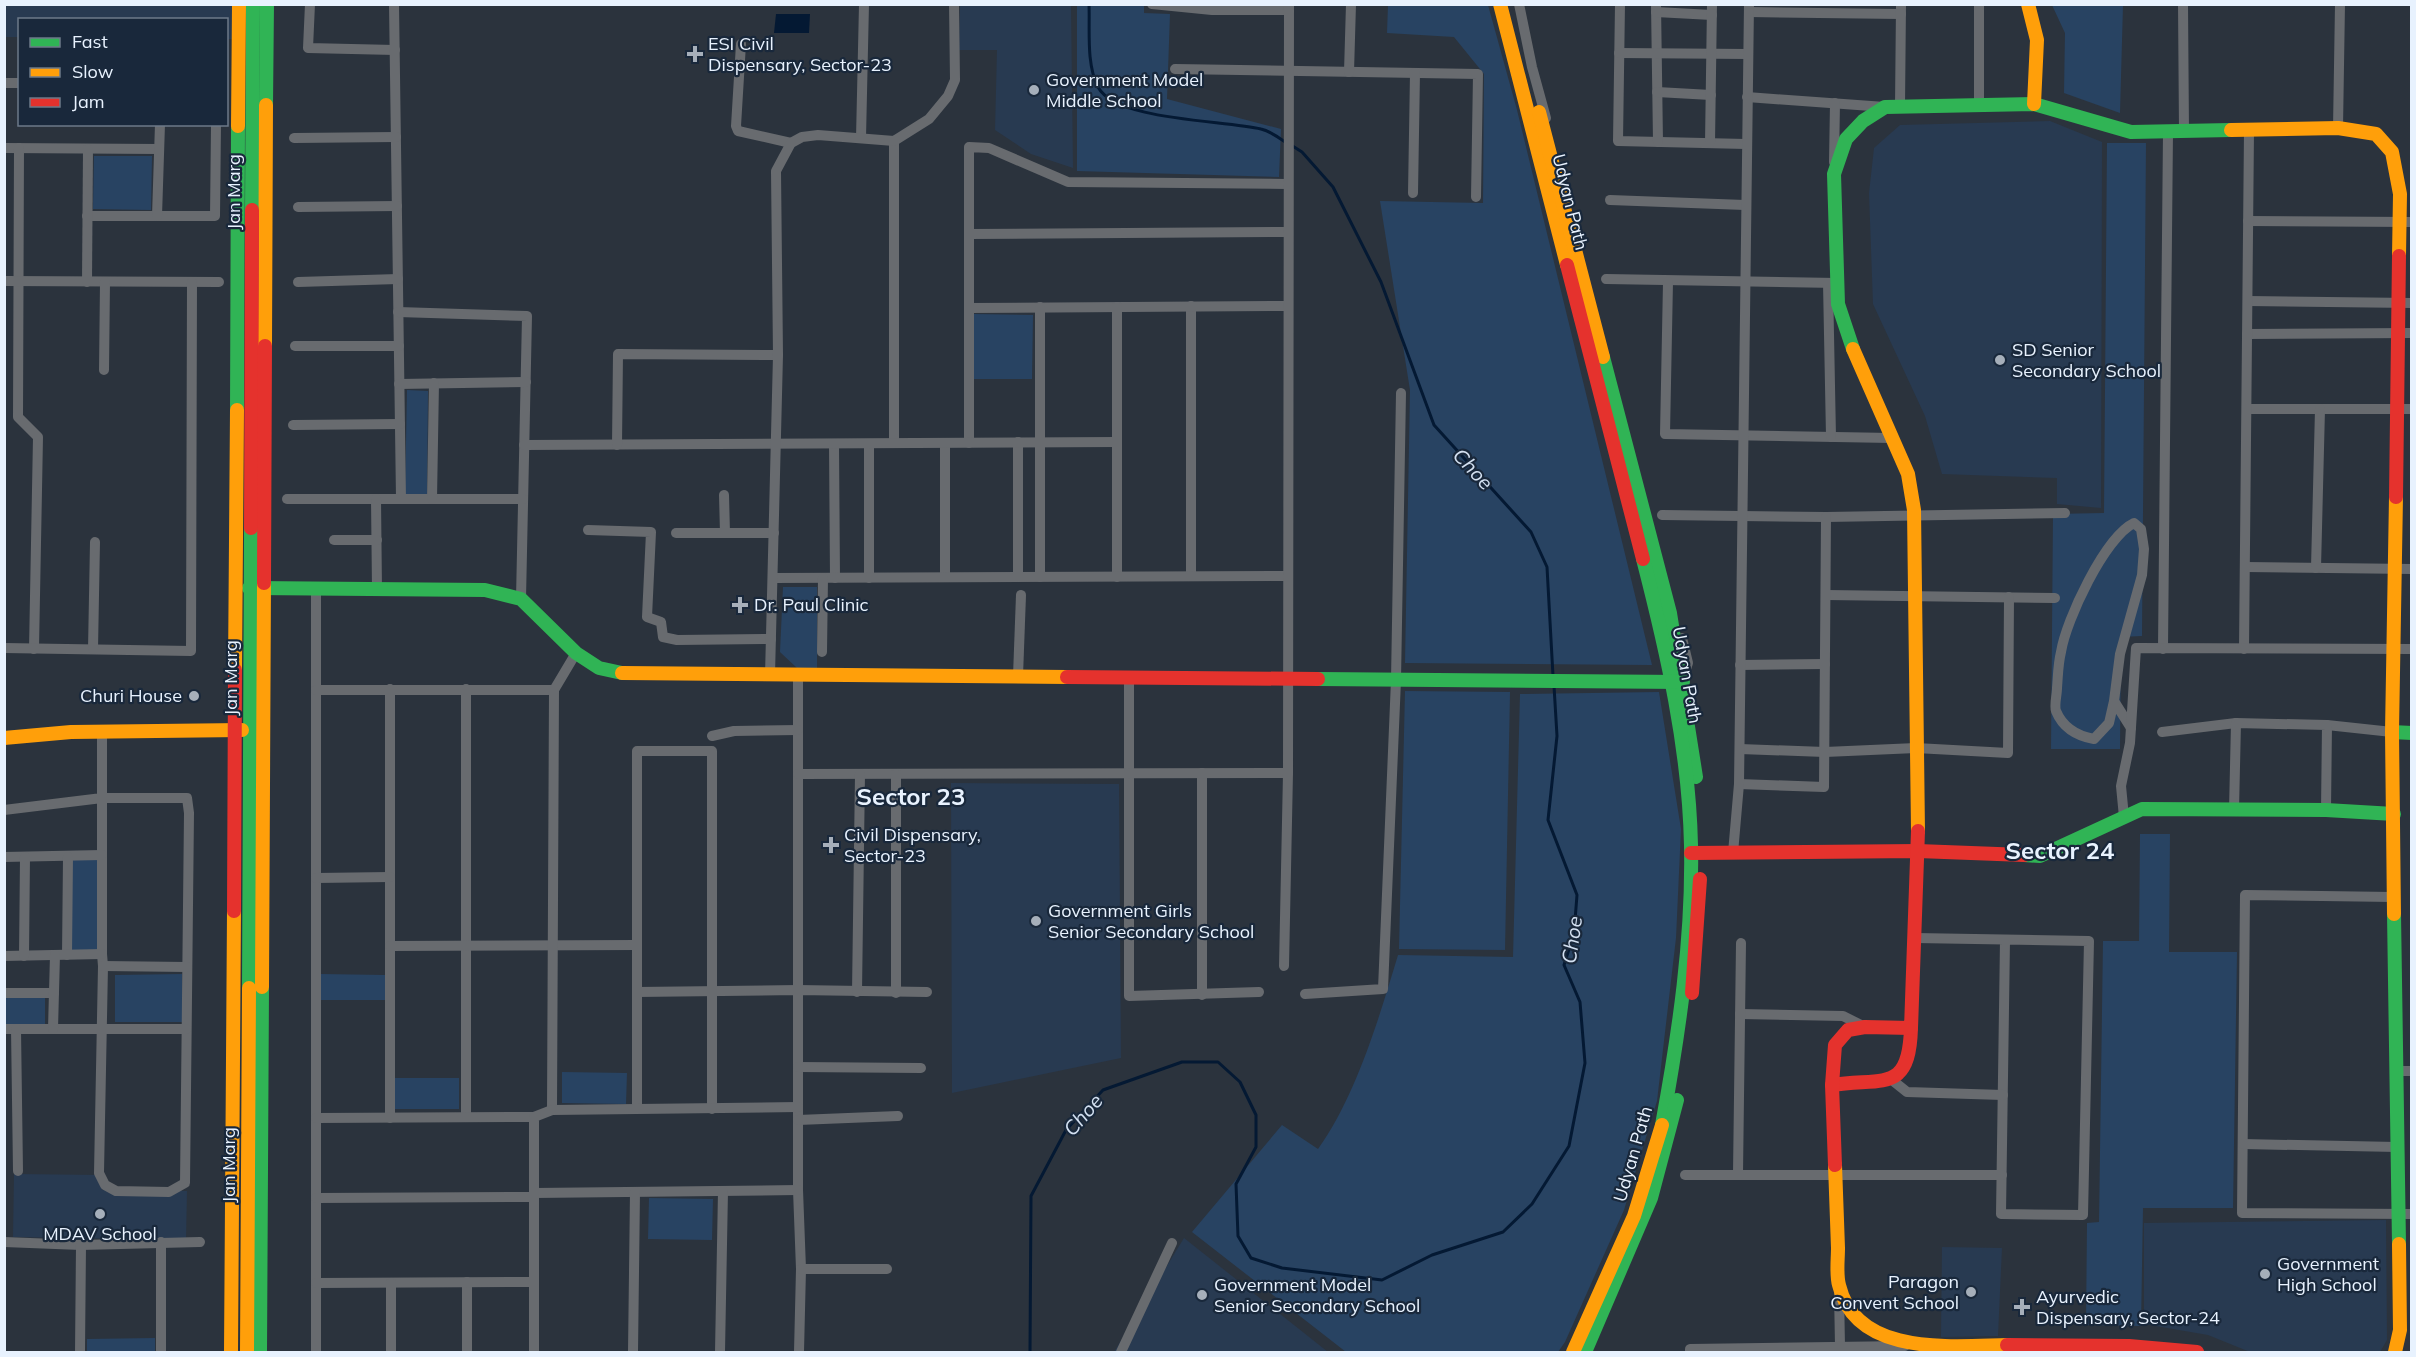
<svg xmlns="http://www.w3.org/2000/svg" width="2416" height="1357" font-family="Mulish,sans-serif">
<style>
.built{fill:#283a51}
.green{fill:#284362}
.water{fill:#041933}
.lines{fill:none;stroke-linecap:round;stroke-linejoin:round}
.stream{stroke:#041933;stroke-width:3}
.street{stroke:#686b6f;stroke-width:10}
.fast{stroke:#30b455;stroke-width:14}
.slow{stroke:#ff9f0a;stroke-width:14}
.jam{stroke:#e5322d;stroke-width:14}
.poi-dot{fill:#a6afba;stroke:#19283b;stroke-width:2}
.labels{text-anchor:middle;stroke-width:4.5;stroke-linejoin:round;paint-order:stroke}
.poi-label{font-size:18px;fill:#e8f2fe;stroke:#19283b;text-anchor:start}
.street-label{font-size:18px;fill:#e8f2fe;stroke:#19283b}
.water-label{font-size:20px;font-style:italic;fill:#d3e0f1;stroke:#19283b}
.district-label{font-size:24px;font-weight:bold;fill:#e8f2fe;stroke:#19283b}
</style>
<rect width="100%" height="100%" fill="#2b333d"/>
<g class="built">
<polygon points="5,5 238,5 238,39 227,39 226,20 20,20 19,37 5,37"/>
<polygon points="960,5 1071,5 1073,168 1031,154 995,130 997,50 959,50"/>
<polygon points="2050,121 2102,142 2101,508 2057,504 2057,478 1942,474 1925,416 1873,304 1869,193 1874,148 1900,125"/>
<polygon points="951,783 1119,784 1121,1058 952,1093"/>
<polygon points="14,1174 102,1175 102,1190 187,1191 186,1240 13,1237"/>
<polygon points="2386,1220 2387,1340 2380,1352 2250,1352 2208,1335 2144,1324 2144,1223"/>
<polygon points="1184,1238 1328,1352 1114,1352"/>
<polygon points="1942,1247 2002,1248 1998,1336 1941,1337"/>
</g>
<g class="green">
<polygon points="1077,5 1144,5 1144,13 1170,14 1167,99 1281,129 1279,177 1077,171"/>
<polygon points="1388,5 1488,5 1517,110 1652,665 1405,663 1410,390 1380,201 1483,203 1484,74 1454,37 1387,33"/>
<polygon points="2052,5 2123,5 2120,113 2064,93 2065,33"/>
<polygon points="2107,143 2146,143 2142,636 2121,637 2120,749 2051,749 2053,514 2104,513"/>
<polygon points="94,156 152,156 151,210 93,209"/>
<polygon points="974,314 1033,315 1032,379 973,379"/>
<polygon points="407,390 428,391 427,494 405,494"/>
<polygon points="783,587 817,587 817,669 797,668 780,652"/>
<polygon points="1405,691 1510,692 1505,950 1399,949"/>
<path d="M1659,692L1681,829L1676,938L1657,1101L1624,1210L1565,1342L1558,1352H1346L1192,1232L1282,1125L1318,1149C1356,1096 1379,1018 1398,955L1513,957L1520,694Z"/>
<polygon points="2140,834 2170,834 2169,952 2237,952 2233,1208 2143,1208 2141,1326 2086,1325 2087,1223 2099,1222 2103,941 2139,941"/>
<polygon points="71,860 104,860 104,952 70,952"/>
<polygon points="182,974 183,1022 115,1022 115,975"/>
<polygon points="320,974 385,975 385,1000 319,1000"/>
<polygon points="4,996 45,996 45,1026 5,1026"/>
<polygon points="562,1072 627,1073 626,1104 562,1103"/>
<rect x="395" y="1078" width="64" height="31"/>
<polygon points="649,1198 713,1199 712,1240 648,1239"/>
<polygon points="155,1338 155,1352 87,1352 87,1339"/>
</g>
<polygon class="water" points="776,14 810,14 809,33 774,33"/>
<g class="lines">
<g class="stream">
<path d="M1089,4C1090,30 1086,64 1098,87C1116,121 1225,120 1261,129C1270,131 1278,137 1285,142"/>
<polyline points="1291,145 1302,152 1333,187 1381,282 1434,425 1531,532 1547,567 1553,676"/>
<polyline points="1030,1352 1031,1196 1066,1130 1103,1090 1182,1062 1218,1062 1240,1082 1256,1115 1256,1147 1236,1184 1238,1236 1251,1258 1282,1268 1382,1280 1432,1255 1503,1232 1532,1204 1569,1146 1585,1063 1580,1002 1564,965 1574,933 1577,895 1548,820 1557,736 1554,686"/>
</g>
<g class="street">
<polyline points="310,4 308,48 395,50"/>
<polyline points="394,4 401,499"/>
<polyline points="1152,4 1212,10 1289,10"/>
<polyline points="1519,4 1532,67 1546,118"/>
<polyline points="1620,4 1618,141 1746,144"/>
<polyline points="1656,4 1658,142"/>
<polyline points="1979,4 1979,105"/>
<polyline points="2183,4 2184,132"/>
<polyline points="1656,12 1712,15"/>
<polyline points="1749,12 1901,14"/>
<polyline points="741,44 736,126 738,131 791,143"/>
<polyline points="1619,53 1748,54"/>
<polyline points="1175,69 1478,74 1476,197"/>
<polyline points="1349,72 1351,4"/>
<polyline points="4,83 20,83"/>
<polyline points="1657,92 1711,95"/>
<polyline points="1747,97 1885,107"/>
<polyline points="1900,106 1901,4"/>
<polyline points="2338,128 2340,4"/>
<polyline points="294,138 396,137"/>
<polyline points="861,138 864,4"/>
<polyline points="894,141 894,443"/>
<polyline points="1710,143 1712,4"/>
<polyline points="4,148 159,149"/>
<polyline points="19,148 18,417 38,437 34,649"/>
<polyline points="1834,162 1835,103"/>
<polyline points="1413,193 1415,73"/>
<polyline points="1610,200 1745,205"/>
<polyline points="298,207 397,206"/>
<polyline points="87,216 215,216 216,124"/>
<polyline points="157,216 160,124"/>
<polyline points="2248,221 2412,222"/>
<polyline points="969,234 1287,232"/>
<polyline points="1606,279 1837,283"/>
<polyline points="4,281 219,282"/>
<polyline points="87,282 88,149"/>
<polyline points="298,282 398,279"/>
<polyline points="1668,282 1665,434 1892,438"/>
<polyline points="1828,283 1831,437"/>
<polyline points="2248,301 2412,303"/>
<polyline points="1191,306 1191,576"/>
<polyline points="969,308 1287,306"/>
<polyline points="398,312 527,316 521,599"/>
<polyline points="2247,334 2412,333"/>
<polyline points="295,346 399,346"/>
<polyline points="104,370 105,282"/>
<polyline points="399,384 526,382"/>
<polyline points="2247,409 2412,409"/>
<polyline points="293,425 400,424"/>
<polyline points="1018,442 1018,577"/>
<polyline points="945,443 945,577"/>
<polyline points="969,443 969,147 989,148 1068,182 1287,184"/>
<polyline points="834,444 835,578"/>
<polyline points="869,444 869,578"/>
<polyline points="524,445 1117,442"/>
<polyline points="617,445 618,354 778,355"/>
<polyline points="724,495 725,533"/>
<polyline points="287,499 523,499"/>
<polyline points="376,499 377,589"/>
<polyline points="432,499 434,383"/>
<polyline points="1662,515 1826,517 2065,513"/>
<polyline points="588,530 651,532 647,617 661,622 663,637 677,640 771,639"/>
<polyline points="676,533 774,533"/>
<polyline points="334,540 377,540"/>
<polyline points="2246,567 2412,569"/>
<polyline points="2316,568 2320,409"/>
<polyline points="1040,577 1040,307"/>
<polyline points="1117,577 1117,307"/>
<polyline points="773,578 1288,576"/>
<polyline points="316,589 316,1352"/>
<polyline points="1826,595 2055,598"/>
<polyline points="1682,638 1688,663 1683,678"/>
<polyline points="4,648 191,651 192,282"/>
<polyline points="93,649 95,542"/>
<polyline points="2163,649 2168,132"/>
<polyline points="2244,649 2249,131"/>
<polyline points="822,652 823,578"/>
<polyline points="1740,665 1825,664"/>
<polyline points="798,674 798,1190 801,1269 799,1352"/>
<polyline points="770,675 778,355 776,171 791,143 802,137 818,135 894,141 929,119 948,96 955,80 954,4"/>
<polyline points="1018,676 1021,595"/>
<polyline points="1129,678 1129,996 1259,992"/>
<polyline points="390,689 390,1118"/>
<polyline points="466,689 466,1117"/>
<polyline points="316,690 554,690"/>
<path d="M2114,701L2109,723L2094,739C2077,736 2063,728 2056,711C2054,705 2057,695 2057,688C2058,676 2058,664 2061,652C2066,620 2105,537 2134,523L2141,529L2144,549L2142,575L2120,654L2114,701L2131,728"/>
<polyline points="2327,725 2392,732"/>
<polyline points="2162,732 2236,723"/>
<polyline points="712,736 734,731 798,730"/>
<polyline points="1740,749 1825,752 1916,748 2008,753 2009,597"/>
<polyline points="1202,773 1202,995"/>
<polyline points="798,774 1288,773"/>
<polyline points="1739,784 1824,787 1826,517"/>
<polyline points="4,810 102,798 187,798 189,813 185,1183 169,1192 116,1191 105,1185 99,1173 103,966 102,954 102,731"/>
<polyline points="2234,810 2236,723 2327,725 2326,810"/>
<polyline points="2124,817 2121,786 2130,743 2136,648 2412,649"/>
<polyline points="1733,853 1739,784 1749,4"/>
<polyline points="4,857 102,855"/>
<polyline points="316,878 390,877"/>
<polyline points="2393,897 2245,895 2242,1213 2412,1214"/>
<polyline points="1915,938 2089,941 2083,1215 2001,1214 2005,940"/>
<polyline points="390,946 637,945"/>
<polyline points="67,955 68,857"/>
<polyline points="4,956 102,954"/>
<polyline points="24,956 25,857"/>
<polyline points="103,966 187,967"/>
<polyline points="1284,966 1288,773 1289,4"/>
<polyline points="637,992 798,990 927,992"/>
<polyline points="857,992 860,774"/>
<polyline points="4,993 54,993"/>
<polyline points="896,993 896,774"/>
<polyline points="1305,994 1383,989 1396,680 1401,393"/>
<polyline points="1740,1014 1843,1016 1865,1027"/>
<polyline points="4,1029 186,1029"/>
<polyline points="16,1029 18,1171"/>
<polyline points="53,1029 55,955"/>
<polyline points="798,1067 921,1068"/>
<polyline points="2396,1071 2412,1071"/>
<polyline points="1892,1080 1907,1092 2003,1095"/>
<polyline points="637,1109 637,751 712,751 712,1109"/>
<polyline points="552,1110 554,690 576,653"/>
<polyline points="316,1118 534,1117"/>
<polyline points="798,1120 898,1116"/>
<polyline points="2243,1144 2397,1147"/>
<polyline points="1738,1174 1741,943"/>
<polyline points="1685,1175 2002,1175"/>
<polyline points="534,1193 798,1190"/>
<polyline points="316,1198 534,1197"/>
<polyline points="4,1242 81,1245 200,1242"/>
<polyline points="801,1269 887,1269"/>
<polyline points="467,1282 467,1352"/>
<polyline points="316,1283 534,1282"/>
<polyline points="391,1283 391,1352"/>
<polyline points="1839,1292 1840,1346"/>
<polyline points="80,1352 81,1245"/>
<polyline points="161,1352 161,1242"/>
<polyline points="534,1352 534,1117 552,1110 798,1107"/>
<polyline points="633,1352 635,1192"/>
<polyline points="720,1352 723,1191"/>
<polyline points="1121,1352 1172,1243"/>
<polyline points="1690,1352 1690,1349 1905,1346"/>
</g>
<g class="fast">
<polyline points="266,105 267,4"/>
<polyline points="252,210 253,4"/>
<polyline points="1853,349 1838,304 1834,174 1846,139 1863,121 1885,107 2034,104 2131,132 2231,130"/>
<polyline points="1603,357 1670,613 1696,777"/>
<polyline points="237,410 238,126"/>
<path d="M1643,559C1667,652 1689,749 1691,845C1693,938 1679,1033 1662,1125"/>
<polyline points="249,588 485,590 521,599 576,653 599,668 622,673"/>
<polyline points="1318,679 1683,682"/>
<polyline points="2392,732 2412,733"/>
<polyline points="2024,855 2040,856 2142,809 2326,810 2394,814"/>
<polyline points="2394,914 2399,1244"/>
<polyline points="249,988 251,528"/>
<polyline points="260,1352 262,987"/>
<polyline points="1585,1352 1651,1198 1677,1100"/>
</g>
<g class="slow">
<polyline points="1500,4 1567,265"/>
<polyline points="2028,4 2037,40 2034,104"/>
<polyline points="1539,112 1603,357"/>
<polyline points="238,126 239,4"/>
<polyline points="2231,130 2338,128 2376,134 2392,152 2400,194 2399,256"/>
<polyline points="265,346 266,105"/>
<polyline points="1853,349 1908,474 1914,510 1918,831"/>
<polyline points="235,670 237,410"/>
<polyline points="622,673 1067,677"/>
<polyline points="4,738 71,732 242,730"/>
<polyline points="2394,914 2392,732 2396,497"/>
<polyline points="262,987 264,583"/>
<path d="M1835,1165C1836,1193 1837,1220 1838,1248C1838,1260 1836,1274 1839,1285C1856,1357 1952,1346 2007,1345"/>
<polyline points="231,1352 234,911"/>
<polyline points="247,1352 249,988"/>
<polyline points="1573,1352 1634,1216 1662,1125"/>
<polyline points="2395,1352 2400,1330 2399,1244"/>
</g>
<g class="jam">
<polyline points="1567,265 1643,559"/>
<polyline points="2396,497 2399,256"/>
<polyline points="251,528 252,210"/>
<polyline points="264,583 265,346"/>
<polyline points="1067,677 1318,679"/>
<polyline points="1691,853 1918,851 2024,855"/>
<polyline points="234,911 235,670"/>
<polyline points="1692,993 1700,879"/>
<path d="M1832,1085C1883,1077 1909,1094 1911,1028"/>
<polyline points="1835,1165 1832,1085 1835,1045 1848,1030 1865,1027 1911,1028 1918,831"/>
<polyline points="2007,1345 2129,1346 2197,1352"/>
</g>
</g>
<g class="poi-dot">
<path d="M692 45h6v6h6v6h-6v6h-6v-6h-6v-6h6z"/>
<circle cx="1034" cy="90" r="6"/>
<circle cx="2000" cy="360" r="6"/>
<path d="M737 596h6v6h6v6h-6v6h-6v-6h-6v-6h6z"/>
<circle cx="194" cy="696" r="6"/>
<path d="M828 836h6v6h6v6h-6v6h-6v-6h-6v-6h6z"/>
<circle cx="1036" cy="921" r="6"/>
<circle cx="100" cy="1214" r="6"/>
<circle cx="2265" cy="1274" r="6"/>
<circle cx="1971" cy="1292" r="6"/>
<circle cx="1202" cy="1295" r="6"/>
<path d="M2019 1298h6v6h6v6h-6v6h-6v-6h-6v-6h6z"/>
</g>
<g class="labels">
<g class="poi-label">
<text x="708" y="50">ESI Civil<tspan x="708" dy="21">Dispensary, Sector-23</tspan></text>
<text x="1046" y="86">Government Model<tspan x="1046" dy="21">Middle School</tspan></text>
<text x="2012" y="356">SD Senior<tspan x="2012" dy="21">Secondary School</tspan></text>
<text x="754" y="611">Dr. Paul Clinic</text>
<text x="182" y="702" text-anchor="end">Churi House</text>
<text x="844" y="841">Civil Dispensary,<tspan x="844" dy="21">Sector-23</tspan></text>
<text x="1048" y="917">Government Girls<tspan x="1048" dy="21">Senior Secondary School</tspan></text>
<text x="100" y="1240" text-anchor="middle">MDAV School</text>
<text x="2277" y="1270">Government<tspan x="2277" dy="21">High School</tspan></text>
<text x="1959" y="1288" text-anchor="end">Paragon<tspan x="1959" dy="21">Convent School</tspan></text>
<text x="1214" y="1291">Government Model<tspan x="1214" dy="21">Senior Secondary School</tspan></text>
<text x="2036" y="1303">Ayurvedic<tspan x="2036" dy="21">Dispensary, Sector-24</tspan></text>
</g>
<g class="street-label">
<text transform="translate(234 192) rotate(-90)" y="6">Jan Marg</text>
<text transform="translate(1570 202) rotate(76)" y="6">Udyan Path</text>
<text transform="translate(1687 675) rotate(80)" y="6">Udyan Path</text>
<text transform="translate(231 678) rotate(-90)" y="6">Jan Marg</text>
<text transform="translate(1633 1154) rotate(-74)" y="6">Udyan Path</text>
<text transform="translate(229 1165) rotate(-90)" y="6">Jan Marg</text>
</g>
<g class="water-label">
<text transform="translate(1473 469) rotate(47)" y="7">Choe</text>
<text transform="translate(1572 940) rotate(-82)" y="7">Choe</text>
<text transform="translate(1083 1115) rotate(-49)" y="7">Choe</text>
</g>
<g class="district-label">
<text x="911" y="805">Sector 23</text>
<text x="2060" y="859">Sector 24</text>
</g>
</g>
<rect width="2416" height="1357" fill="none" stroke="#e8f2fe" stroke-width="12"/>
<rect x="18" y="18" width="210" height="108" fill="#19283b" stroke="#6c7989" stroke-width="1.5"/>
<rect x="30" y="38" width="30" height="9" fill="#30b455" stroke="#6c7989" stroke-width="1.5"/>
<text x="72" y="48" font-size="18" fill="#e8f2fe">Fast</text>
<rect x="30" y="68" width="30" height="9" fill="#ff9f0a" stroke="#6c7989" stroke-width="1.5"/>
<text x="72" y="78" font-size="18" fill="#e8f2fe">Slow</text>
<rect x="30" y="98" width="30" height="9" fill="#e5322d" stroke="#6c7989" stroke-width="1.5"/>
<text x="72" y="108" font-size="18" fill="#e8f2fe">Jam</text>
</svg>
